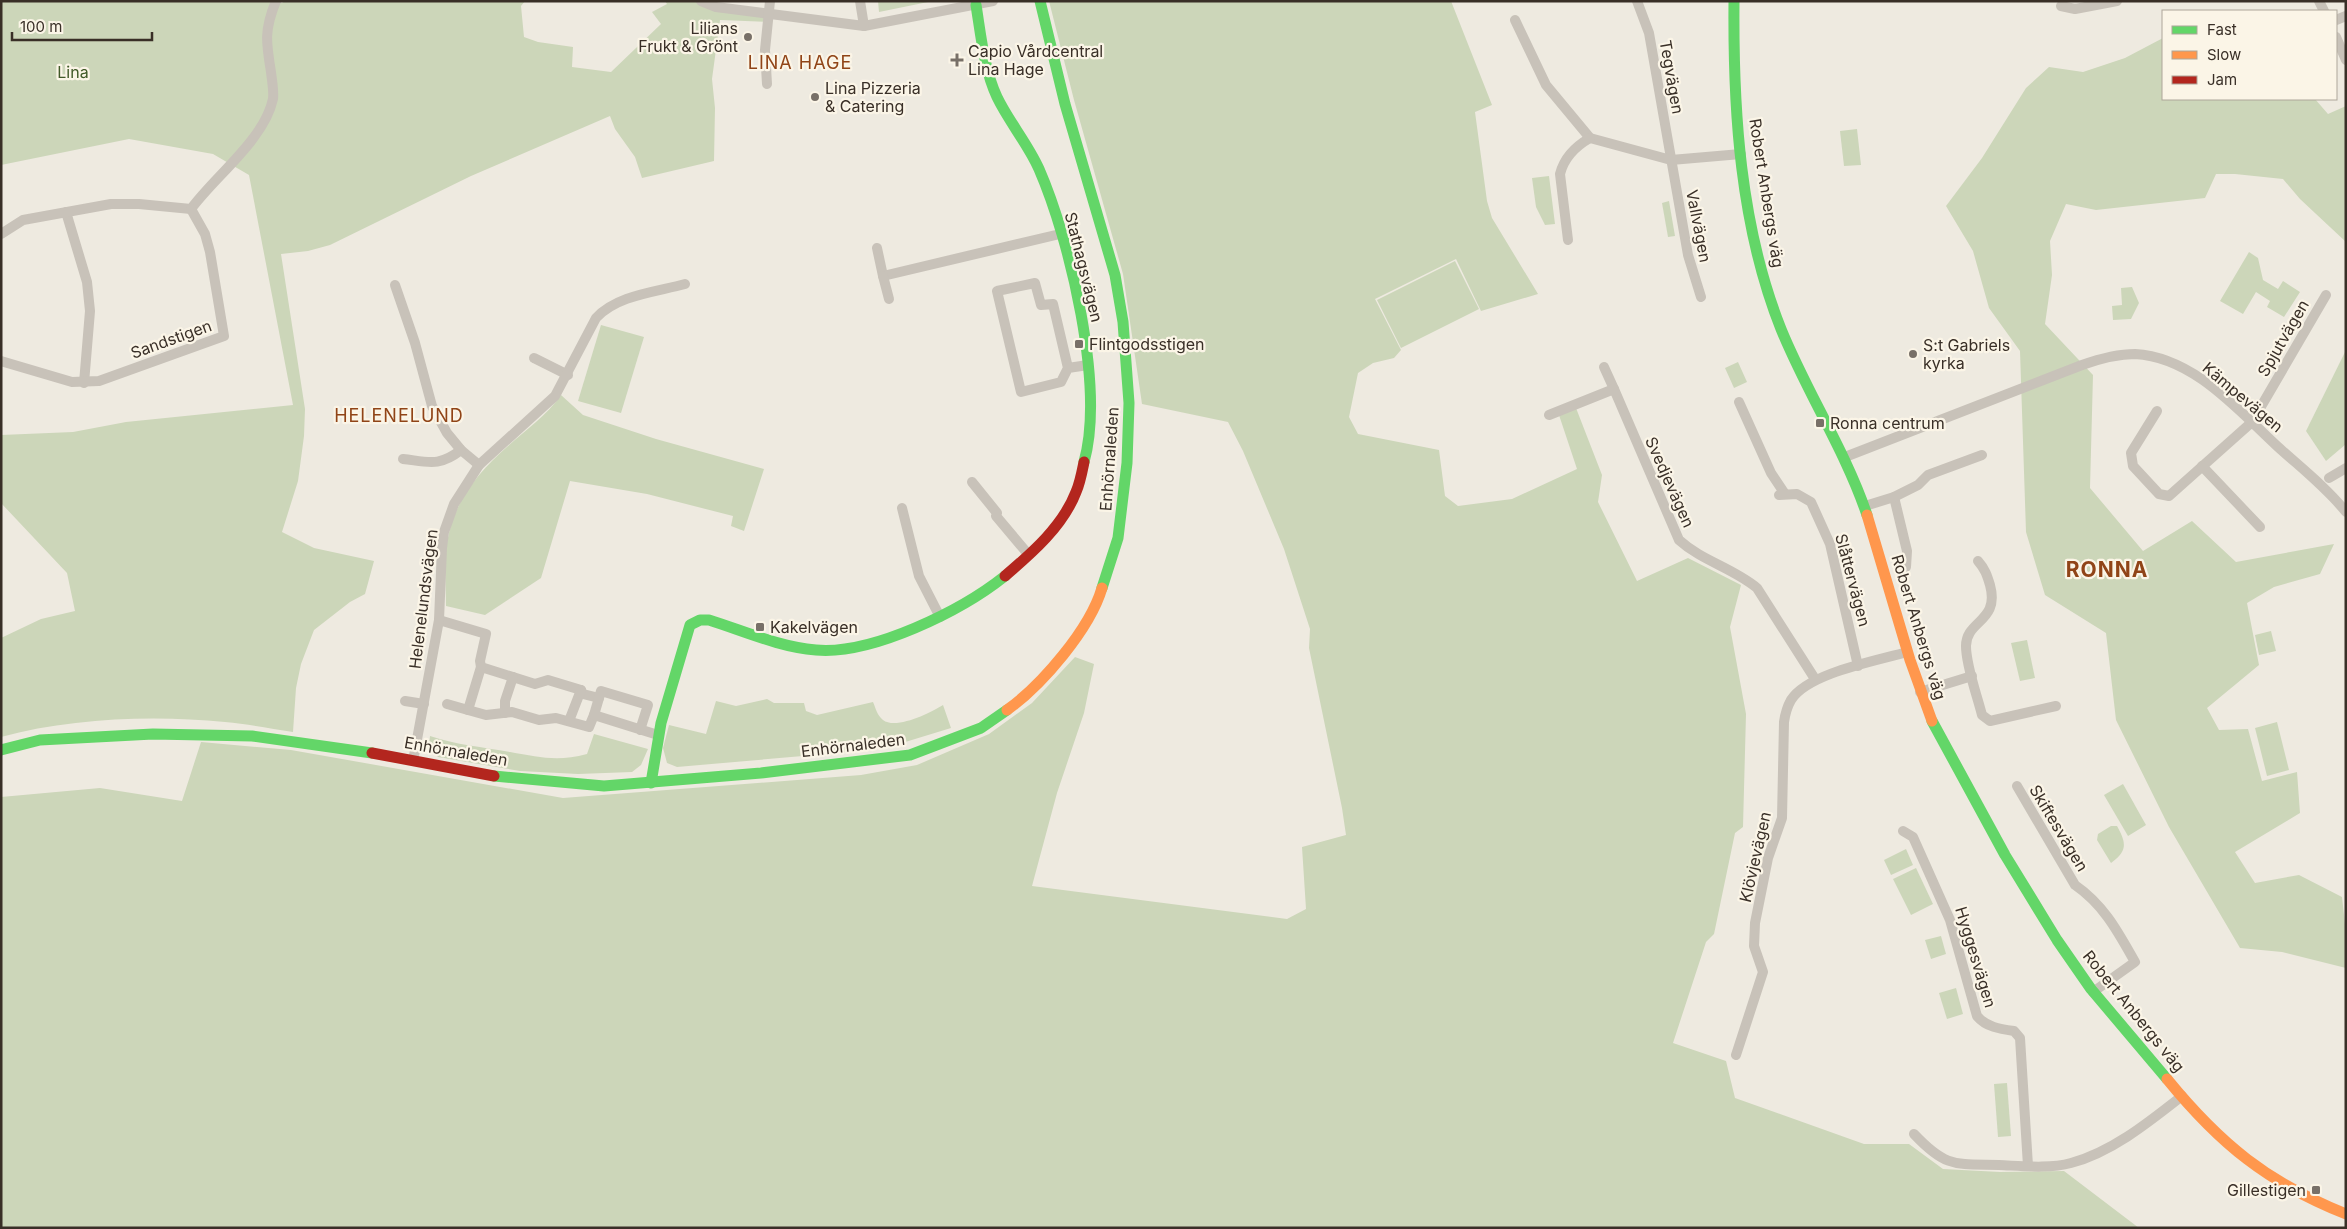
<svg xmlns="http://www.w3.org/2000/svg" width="2347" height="1229" font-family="Inter,sans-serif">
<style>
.green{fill:#ccd6b9}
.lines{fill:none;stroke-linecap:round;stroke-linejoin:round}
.street{stroke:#c8c2b9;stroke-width:10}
.fast{stroke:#63d668;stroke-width:11}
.slow{stroke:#ff974d;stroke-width:11}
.jam{stroke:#b3261e;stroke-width:11}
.poi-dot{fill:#787068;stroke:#fbf5e7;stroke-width:2}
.labels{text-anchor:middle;stroke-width:4.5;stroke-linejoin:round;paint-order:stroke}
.poi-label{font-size:16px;fill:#392f27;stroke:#fbf5e7;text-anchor:start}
.park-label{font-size:16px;fill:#415a28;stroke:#fbf5e7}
.street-label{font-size:16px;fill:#392f27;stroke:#fbf5e7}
.neighbourhood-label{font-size:18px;letter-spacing:1px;fill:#904417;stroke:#fbf5e7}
.district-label{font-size:21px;font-weight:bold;letter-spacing:1px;fill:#904417;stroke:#fbf5e7}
</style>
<rect width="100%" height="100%" fill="#eeeae0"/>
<g class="green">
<path d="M1,1H276L282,3L285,1H525L521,6L524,37L538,42L573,47L572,67L611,72L661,24L652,12L667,4L665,1H701L762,11L768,22L720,20L712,79L715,108L714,161L642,178L635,157L615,129L610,116L471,176L330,245L308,251L281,254L305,409L304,436L298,481L282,532L314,548L374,561L365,594L350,602L314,630L301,664L296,688L293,732C271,729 248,724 225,722C153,715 71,718 1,737V638L41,619L75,611L67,573L1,503V435L73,432L126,422L293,405L249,175L213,154L129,139L1,165Z"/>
<polygon points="878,1 933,1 879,12"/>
<polygon points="1049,1 1451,1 1492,105 1475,112 1487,201 1492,218 1538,294 1481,311 1456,259 1375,299 1401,350 1394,358 1373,363 1358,373 1349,417 1358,434 1439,450 1445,496 1458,506 1512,499 1577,469 1559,415 1576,408 1602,475 1598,502 1637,581 1688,558 1741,585 1730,627 1746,714 1743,827 1735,833 1714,934 1706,942 1673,1043 1726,1061 1735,1098 1864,1144 1909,1144 1943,1169 2000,1172 2064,1171 2139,1228 1,1228 1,797 100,788 182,801 201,742 291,750 563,798 861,775 917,765 989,734 1032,703 1075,657 1094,664 1084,713 1057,793 1032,886 1287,919 1306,909 1302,847 1346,835 1342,808 1309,648 1310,629 1284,549 1243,451 1228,422 1142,404 1123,274 1074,100"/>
<polygon points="2163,38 2163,99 2315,99 2328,114 2346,106 2346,242 2300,199 2283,179 2235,174 2216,174 2205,198 2096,210 2066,204 2050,241 2052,275 2045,324 2093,375 2090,488 2143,551 2192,521 2236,562 2334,544 2320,574 2274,587 2247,603 2259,665 2207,708 2219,730 2248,729 2262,781 2297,772 2300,813 2235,852 2255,883 2299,875 2342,897 2346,933 2346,968 2282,952 2240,948 2169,827 2116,720 2106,633 2045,595 2026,532 2020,351 1989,308 1973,251 1946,206 1982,158 2026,88 2049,67 2083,72 2125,58"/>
<polygon points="1857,129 1861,165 1844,166 1840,131"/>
<polygon points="1549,176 1555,224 1545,225 1536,207 1532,178"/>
<polygon points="1669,201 1675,236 1668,237 1662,203"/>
<polygon points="2249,252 2258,258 2263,280 2278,289 2283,281 2300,292 2284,317 2267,307 2270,301 2256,292 2243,314 2220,301"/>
<polygon points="1455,261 1479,309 1401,348 1377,300"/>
<polygon points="2132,287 2139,303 2131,319 2113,320 2112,306 2122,305 2121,288"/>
<polygon points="601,325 644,337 621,413 578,401"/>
<polygon points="2346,350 2346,444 2326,461 2306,431"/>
<polygon points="1738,362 1747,382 1734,388 1725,368"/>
<path d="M561,395L583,415L656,439L764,469L744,531L731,526L733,516L647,494L570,481L541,578L485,615L446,606C446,582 443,556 449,533C457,497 481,470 508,446C526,430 547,415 561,395Z"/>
<polygon points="2271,631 2276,651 2259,655 2255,635"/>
<polygon points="2027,640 2035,678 2020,681 2011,643"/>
<path d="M767,699L774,703H804L806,711L817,715L873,702C876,709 877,715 883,720C896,730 930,713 943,705L951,728L902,743L861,751L677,767L667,763L663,748L669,725L706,734L716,701L736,706Z"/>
<polygon points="2277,722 2289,770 2267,776 2255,728"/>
<path d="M594,734L648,749L641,765L632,772L578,774L520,771L438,757L429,746L430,736C456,745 483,747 510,752C539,757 557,762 587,754Z"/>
<polygon points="2123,784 2146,825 2128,836 2104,795"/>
<path d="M2111,826H2117C2127,844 2127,851 2111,863L2097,840L2098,834Z"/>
<polygon points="1906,849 1913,865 1891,875 1884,860"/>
<polygon points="1916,868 1933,904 1911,915 1893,879"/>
<polygon points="1941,936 1946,954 1931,959 1925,940"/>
<polygon points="1956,988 1963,1014 1947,1019 1939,993"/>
<polygon points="2007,1083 2011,1136 1998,1137 1994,1084"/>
</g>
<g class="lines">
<g class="street">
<polyline points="701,1 716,7 864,26 993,1"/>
<polyline points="860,1 864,26"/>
<polyline points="1637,1 1649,33 1688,255 1701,297"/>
<polyline points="2319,1 2324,11"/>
<polyline points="2061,6 2075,9 2117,1"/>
<polyline points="1515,20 1546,85 1590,138 1671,160 1741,154"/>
<polyline points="2336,20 2346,16"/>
<polyline points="2336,37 2346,60"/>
<polyline points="767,84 765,50 770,1"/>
<polyline points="66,212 87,282 90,311 84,383"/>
<path d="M1,234L23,220L111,204H139L191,209C216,175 264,140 273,99C274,91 272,81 271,72C266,42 264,30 276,1"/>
<path d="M1568,240L1560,174C1564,158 1576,146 1590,138"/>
<polyline points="877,248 883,276 1060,234"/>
<polyline points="883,276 889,299"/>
<polyline points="395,285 415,343 432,406 447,433 461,450 479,465"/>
<polyline points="534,358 568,375"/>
<polyline points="1,361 72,382 99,381 224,336 210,252 205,234 191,209"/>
<polyline points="1604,367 1614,389"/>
<polyline points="1068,368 1061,382 1021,392 997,291 1035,283 1041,305 1053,304 1068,368 1088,365"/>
<polyline points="1739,402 1771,473 1785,494"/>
<polyline points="2157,411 2131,453 2133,466 2159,494 2169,496 2252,422 2326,295"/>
<path d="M1549,415L1614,389L1679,540C1702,561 1733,568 1757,588L1815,679"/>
<path d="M1845,457L2082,365C2099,359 2117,354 2135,354C2193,357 2237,409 2277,446C2300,467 2326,487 2346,512"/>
<path d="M403,459C429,462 439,467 461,450"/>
<polyline points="2202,466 2260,527"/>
<polyline points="2329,478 2346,468"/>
<polyline points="972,482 997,513 996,516 1028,554"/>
<polyline points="1779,495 1797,494 1811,502 1830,544 1858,666"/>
<polyline points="1894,497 1907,551 1906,567"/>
<polyline points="1865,506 1894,497 1918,485 1928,475 1982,455"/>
<polyline points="902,508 919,576 940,617"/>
<path d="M1978,561C1985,569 1987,575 1990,585C2000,622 1966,620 1966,646C1966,666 1977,695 1982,715L1990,721L2056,706"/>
<polyline points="439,620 486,634 480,661 481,667 535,684 548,680 581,690 583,694 599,698"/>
<polyline points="1920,692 1972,676"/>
<polyline points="405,701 424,704"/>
<polyline points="447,704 468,710 481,667"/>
<polyline points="468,710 486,715 512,712 539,720 556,718 589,727 594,715"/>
<polyline points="505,713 505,701 513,677"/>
<polyline points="569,721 581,690"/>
<polyline points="640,730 648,705 601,691 594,715 658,735"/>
<path d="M413,761L439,620L442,548L444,532L454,504L479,465L555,396L596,318C617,295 656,292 685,284"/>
<path d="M2017,786L2075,885C2104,905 2118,932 2135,962L2093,992"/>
<path d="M1903,831L1913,837L1950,920L1977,1016C1986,1027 2000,1029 2014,1031L2020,1038L2028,1166"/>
<path d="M1736,1055L1763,972L1754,946L1755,923L1768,858L1782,818L1784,722C1785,715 1787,707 1791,700C1808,673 1876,661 1907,652"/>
<path d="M1914,1134C1946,1168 1955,1164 1999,1165C2022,1166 2049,1169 2071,1163C2112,1152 2149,1122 2182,1096"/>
</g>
<g class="fast">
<polyline points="1040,1 1065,104 1115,275 1123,322 1129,403 1127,463 1118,538 1102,588"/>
<path d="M1734,1C1733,111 1740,226 1781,329C1807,393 1845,450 1867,515"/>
<path d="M976,5C981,36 984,69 997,97C1009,122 1028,144 1039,169C1070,240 1105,387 1084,462"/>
<polyline points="1932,721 2005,855 2057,940 2091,989 2167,1079"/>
<polyline points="1,750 40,740 153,734 252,736 372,753"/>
<polyline points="494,776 604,786 761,773 910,755 981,728 1007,710"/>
<path d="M651,783L661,723L690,625L700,620H709C744,631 779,647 816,650C872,655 961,611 1005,576"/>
</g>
<g class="slow">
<polyline points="1867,515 1910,660 1932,721"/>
<path d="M1007,710C1042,685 1090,629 1102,588"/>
<path d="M2167,1079C2220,1144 2268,1183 2346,1214"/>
</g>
<g class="jam">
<path d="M1005,576C1032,553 1063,526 1076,492C1080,483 1082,472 1084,462"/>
<polyline points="372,753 494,776"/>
</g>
</g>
<g class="poi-dot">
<circle cx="748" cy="37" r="5"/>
<path d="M954.5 52.5h5v5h5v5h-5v5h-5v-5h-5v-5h5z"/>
<circle cx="815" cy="97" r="5"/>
<rect x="1074" y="339" width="10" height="10" rx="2.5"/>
<circle cx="1913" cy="354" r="5"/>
<rect x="1815" y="418" width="10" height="10" rx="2.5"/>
<rect x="755" y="622" width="10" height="10" rx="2.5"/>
<rect x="2311" y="1185" width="10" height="10" rx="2.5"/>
</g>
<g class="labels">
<g class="poi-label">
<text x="738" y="34" text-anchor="end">Lilians<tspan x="738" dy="18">Frukt &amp; Grönt</tspan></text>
<text x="968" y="57">Capio Vårdcentral<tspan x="968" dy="18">Lina Hage</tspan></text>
<text x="825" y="94">Lina Pizzeria<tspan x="825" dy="18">&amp; Catering</tspan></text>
<text x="1089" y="350">Flintgodsstigen</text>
<text x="1923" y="351">S:t Gabriels<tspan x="1923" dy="18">kyrka</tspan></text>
<text x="1830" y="429">Ronna centrum</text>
<text x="770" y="633">Kakelvägen</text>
<text x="2306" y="1196" text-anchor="end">Gillestigen</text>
</g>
<g class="park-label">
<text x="73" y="78">Lina</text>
</g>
<g class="street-label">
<text transform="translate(1672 77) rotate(80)" y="6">Tegvägen</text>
<text transform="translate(1767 193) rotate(81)" y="6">Robert Anbergs väg</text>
<text transform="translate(1699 226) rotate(79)" y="6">Vallvägen</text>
<text transform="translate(1084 267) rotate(76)" y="6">Stathagsvägen</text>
<text transform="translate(2283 338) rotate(-60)" y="6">Spjutvägen</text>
<text transform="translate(171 339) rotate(-20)" y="6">Sandstigen</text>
<text transform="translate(2243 397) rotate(40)" y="6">Kämpevägen</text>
<text transform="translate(1109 459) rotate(-86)" y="6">Enhörnaleden</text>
<text transform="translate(1670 482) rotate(66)" y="6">Svedjevägen</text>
<text transform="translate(1853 580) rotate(75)" y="6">Slåttervägen</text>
<text transform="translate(423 599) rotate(-83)" y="6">Helenelundsvägen</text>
<text transform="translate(1919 627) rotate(73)" y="6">Robert Anbergs väg</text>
<text transform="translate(853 745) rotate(-7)" y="6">Enhörnaleden</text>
<text transform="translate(456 751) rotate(10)" y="6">Enhörnaleden</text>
<text transform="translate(2059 828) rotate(59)" y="6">Skiftesvägen</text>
<text transform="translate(1755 857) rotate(-77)" y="6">Klövjevägen</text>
<text transform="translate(1976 957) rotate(73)" y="6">Hyggesvägen</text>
<text transform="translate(2134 1011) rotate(51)" y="6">Robert Anbergs väg</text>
</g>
<g class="neighbourhood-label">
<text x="800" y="69">LINA HAGE</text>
<text x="399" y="422">HELENELUND</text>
</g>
<g class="district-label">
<text x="2107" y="577">RONNA</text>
</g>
</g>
<rect width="2347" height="1229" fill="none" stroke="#392f27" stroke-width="5"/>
<rect x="2162" y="10" width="175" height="90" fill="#fbf5e7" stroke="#ada69a"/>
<rect x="2172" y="26" width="25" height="8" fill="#63d668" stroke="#ada69a"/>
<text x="2207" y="35" font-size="15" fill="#392f27">Fast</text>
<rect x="2172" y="51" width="25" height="8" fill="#ff974d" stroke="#ada69a"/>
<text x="2207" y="60" font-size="15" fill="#392f27">Slow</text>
<rect x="2172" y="76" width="25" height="8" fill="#b3261e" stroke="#ada69a"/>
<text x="2207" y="85" font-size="15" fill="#392f27">Jam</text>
<path d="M12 32v8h140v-8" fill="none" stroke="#392f27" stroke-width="2.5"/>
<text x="20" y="32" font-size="15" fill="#392f27" stroke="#fbf5e7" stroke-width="4" paint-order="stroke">100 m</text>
</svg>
